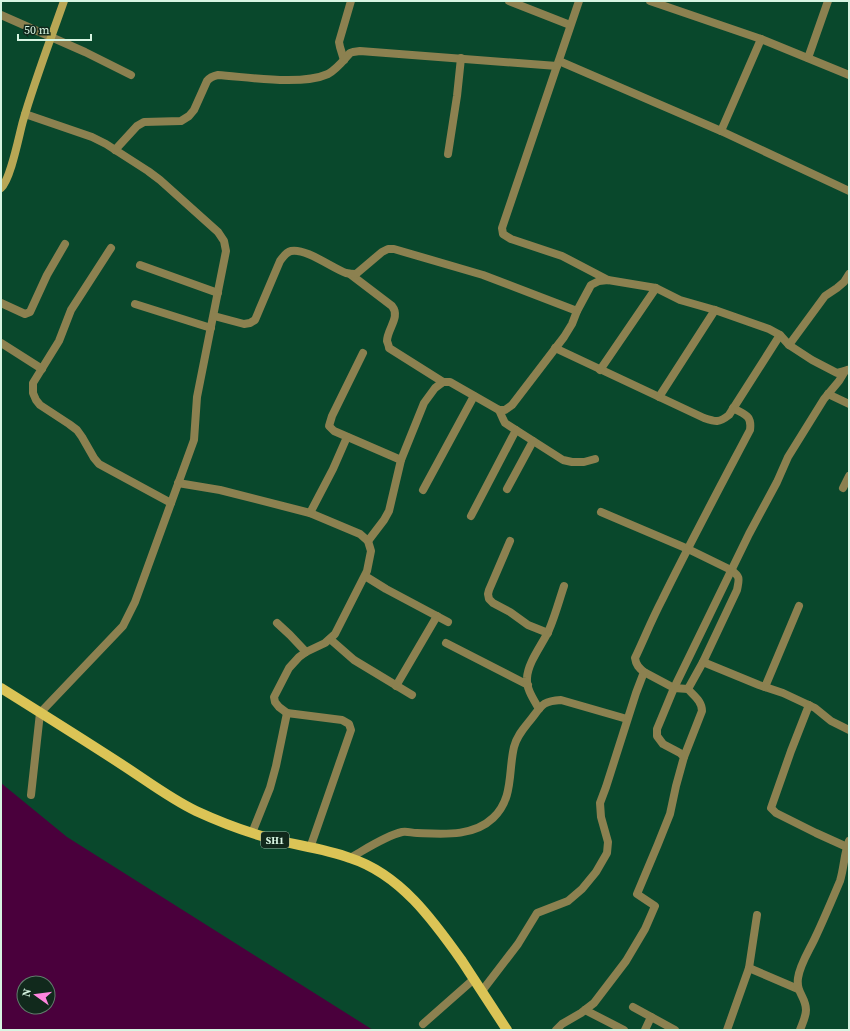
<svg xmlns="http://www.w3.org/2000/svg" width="850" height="1031" font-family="'Source Serif 4',serif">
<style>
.water{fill:#4a003c;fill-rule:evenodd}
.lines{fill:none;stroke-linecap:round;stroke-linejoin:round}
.street{stroke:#8c8150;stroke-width:8}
.secondary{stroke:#b8a755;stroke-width:8}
.primary{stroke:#dbc456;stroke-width:10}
.labels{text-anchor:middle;stroke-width:4;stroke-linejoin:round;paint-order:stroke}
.shield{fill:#11291c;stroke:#9cb8a7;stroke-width:1}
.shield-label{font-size:10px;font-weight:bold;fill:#d7f5e2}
</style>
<rect width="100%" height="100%" fill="#09482c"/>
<path class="water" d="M1,783L67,837L373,1030H1ZM24,983H48V1007H24Z"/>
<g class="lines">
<g class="street">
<polyline points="509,1 570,25"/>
<polyline points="579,1 502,228 503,234 511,239 562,256 608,280"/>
<polyline points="650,1 761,39 849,75"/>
<polyline points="1,15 85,52 131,75"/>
<polyline points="808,58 828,1"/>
<polyline points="344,60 340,47 339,42 351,1"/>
<polyline points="559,61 721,131 849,191"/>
<polyline points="25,114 92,137 106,144 148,171 160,180 218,232 224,241 226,251 197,397 194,440 135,602 123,626 40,713 31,795"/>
<polyline points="721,131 761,39"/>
<path d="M115,150L137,126L144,122L181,121L189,116L194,110L207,81C210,77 213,76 218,75C248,77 301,86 328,74C337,69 343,61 350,53L353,52L360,51L557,66"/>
<polyline points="448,154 457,96 461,58"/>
<polyline points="111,248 71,310 59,341 33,383 33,393 36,400 40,405 69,424 77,430 82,437 94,458 99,464 171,503"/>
<polyline points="140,265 218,293"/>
<path d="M350,274L392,306C401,317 387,329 387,341C388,344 389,346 389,348L443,382"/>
<polyline points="1,303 25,314 30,312 47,275 65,244"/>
<polyline points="135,304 211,328"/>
<path d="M214,316L244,324L250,323L255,320L280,261C283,257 286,252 291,251C306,248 332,268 346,273C350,274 353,274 356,274L382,252L388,249H394L483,275L577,311"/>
<polyline points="1,343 42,369"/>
<polyline points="789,345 825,296 837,288 844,282 849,274"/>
<path d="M555,348L704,418C716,422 719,423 729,415L780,335"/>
<polyline points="363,353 332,416 329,426 334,431 401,460"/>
<polyline points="600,370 656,288"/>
<polyline points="828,394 849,404"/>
<polyline points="659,397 715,310"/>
<polyline points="499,410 503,419 505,423 516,430 563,460 572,462 584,462 595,459"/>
<polyline points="178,483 220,490 310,513 360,534 368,541 371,551 367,571 335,634 325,643 306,652 299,657 289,668 274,697 275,702 279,707 287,713 342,720 349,724 351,730 310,848"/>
<polyline points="843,488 849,476"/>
<polyline points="507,489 533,441"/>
<polyline points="423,490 474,396"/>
<path d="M601,512L688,549L731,570C741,577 739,579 737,590L703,662L688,689L674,688L644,672C639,668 636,665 635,658C644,639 652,619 662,600C690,543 720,487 750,430C752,415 745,415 733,408"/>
<polyline points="310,513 333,469 347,437"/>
<polyline points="471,516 516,430"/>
<polyline points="368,541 384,520 389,511 401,460 424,403 435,388 443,382 450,382 499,410 505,410 512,405 564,337 572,324 577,311 591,285 599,281 608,280 656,288 680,300 715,310 769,329 780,335 789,345 812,360 837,373 845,371 847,370"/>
<polyline points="510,541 489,590 488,594 489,599 493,603 510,612 528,625 548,633"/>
<polyline points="365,576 386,589 448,622"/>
<polyline points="277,623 290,635 306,652"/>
<polyline points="330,639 354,660 412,695"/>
<polyline points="446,643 528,685"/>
<polyline points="703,662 759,685 783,693 815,708 831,721 849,730"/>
<polyline points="396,686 437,616"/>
<polyline points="765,687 799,606"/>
<polyline points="809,705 791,751 771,808 776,813 816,833 847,847"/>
<path d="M539,709C534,700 526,689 527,678C528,662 542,645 549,630C555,616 559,601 564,586"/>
<path d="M684,757L702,711C702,701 694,696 688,689"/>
<polyline points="252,833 270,788 276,766 287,713"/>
<path d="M350,858C366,849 385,836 402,832C407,831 412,833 417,833C443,834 473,837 493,818C514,798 508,772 514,747C517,735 525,727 532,718C542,705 543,701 561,700L627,719"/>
<polyline points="749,968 798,989"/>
<polyline points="482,991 518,944 537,913 568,901 582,889 596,872 607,853 608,842 601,817 600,803 606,787 636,693 644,672"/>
<polyline points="633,1007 675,1030"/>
<polyline points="585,1010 624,1030"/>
<polyline points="423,1024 474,979"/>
<polyline points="556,1030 562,1024 581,1013 594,1003 626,961 645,929 655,906 637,894 658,844 670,814 676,786 684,757 680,753 663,744 657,736 657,729 674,688 749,534 777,482 788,457 824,399 839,381 845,371"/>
<polyline points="645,1030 651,1017"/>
<polyline points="727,1030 749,968 757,915"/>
<path d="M800,1030C802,1024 806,1017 806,1010C806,997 796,993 798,978C800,964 809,951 815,938C824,919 832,900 840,881C844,868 844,854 849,841"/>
</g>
<path class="secondary" d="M1,188C11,179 19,135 23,121C35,80 50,41 64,1"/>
<path class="primary" d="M1,688C41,713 81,738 121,764C146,780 169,798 196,811C222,823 249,833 276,840C301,846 326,849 350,858C400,874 433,920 462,961C477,984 492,1007 507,1030"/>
</g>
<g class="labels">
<rect class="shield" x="261" y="832" width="28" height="16" rx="3"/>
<g class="shield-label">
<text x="275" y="844">SH1</text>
</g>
</g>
<rect width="850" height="1031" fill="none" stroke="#d7f5e2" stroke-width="4"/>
<g transform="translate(36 995) rotate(284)"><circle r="19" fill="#11291c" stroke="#607b6b"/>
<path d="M0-3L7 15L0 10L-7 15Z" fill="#ff85df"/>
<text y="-6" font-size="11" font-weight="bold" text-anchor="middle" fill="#d7f5e2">N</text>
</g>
<path d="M18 34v6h73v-6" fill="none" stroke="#d7f5e2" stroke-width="2"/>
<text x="24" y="34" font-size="12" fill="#d7f5e2" stroke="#11291c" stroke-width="3" paint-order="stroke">50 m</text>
</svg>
